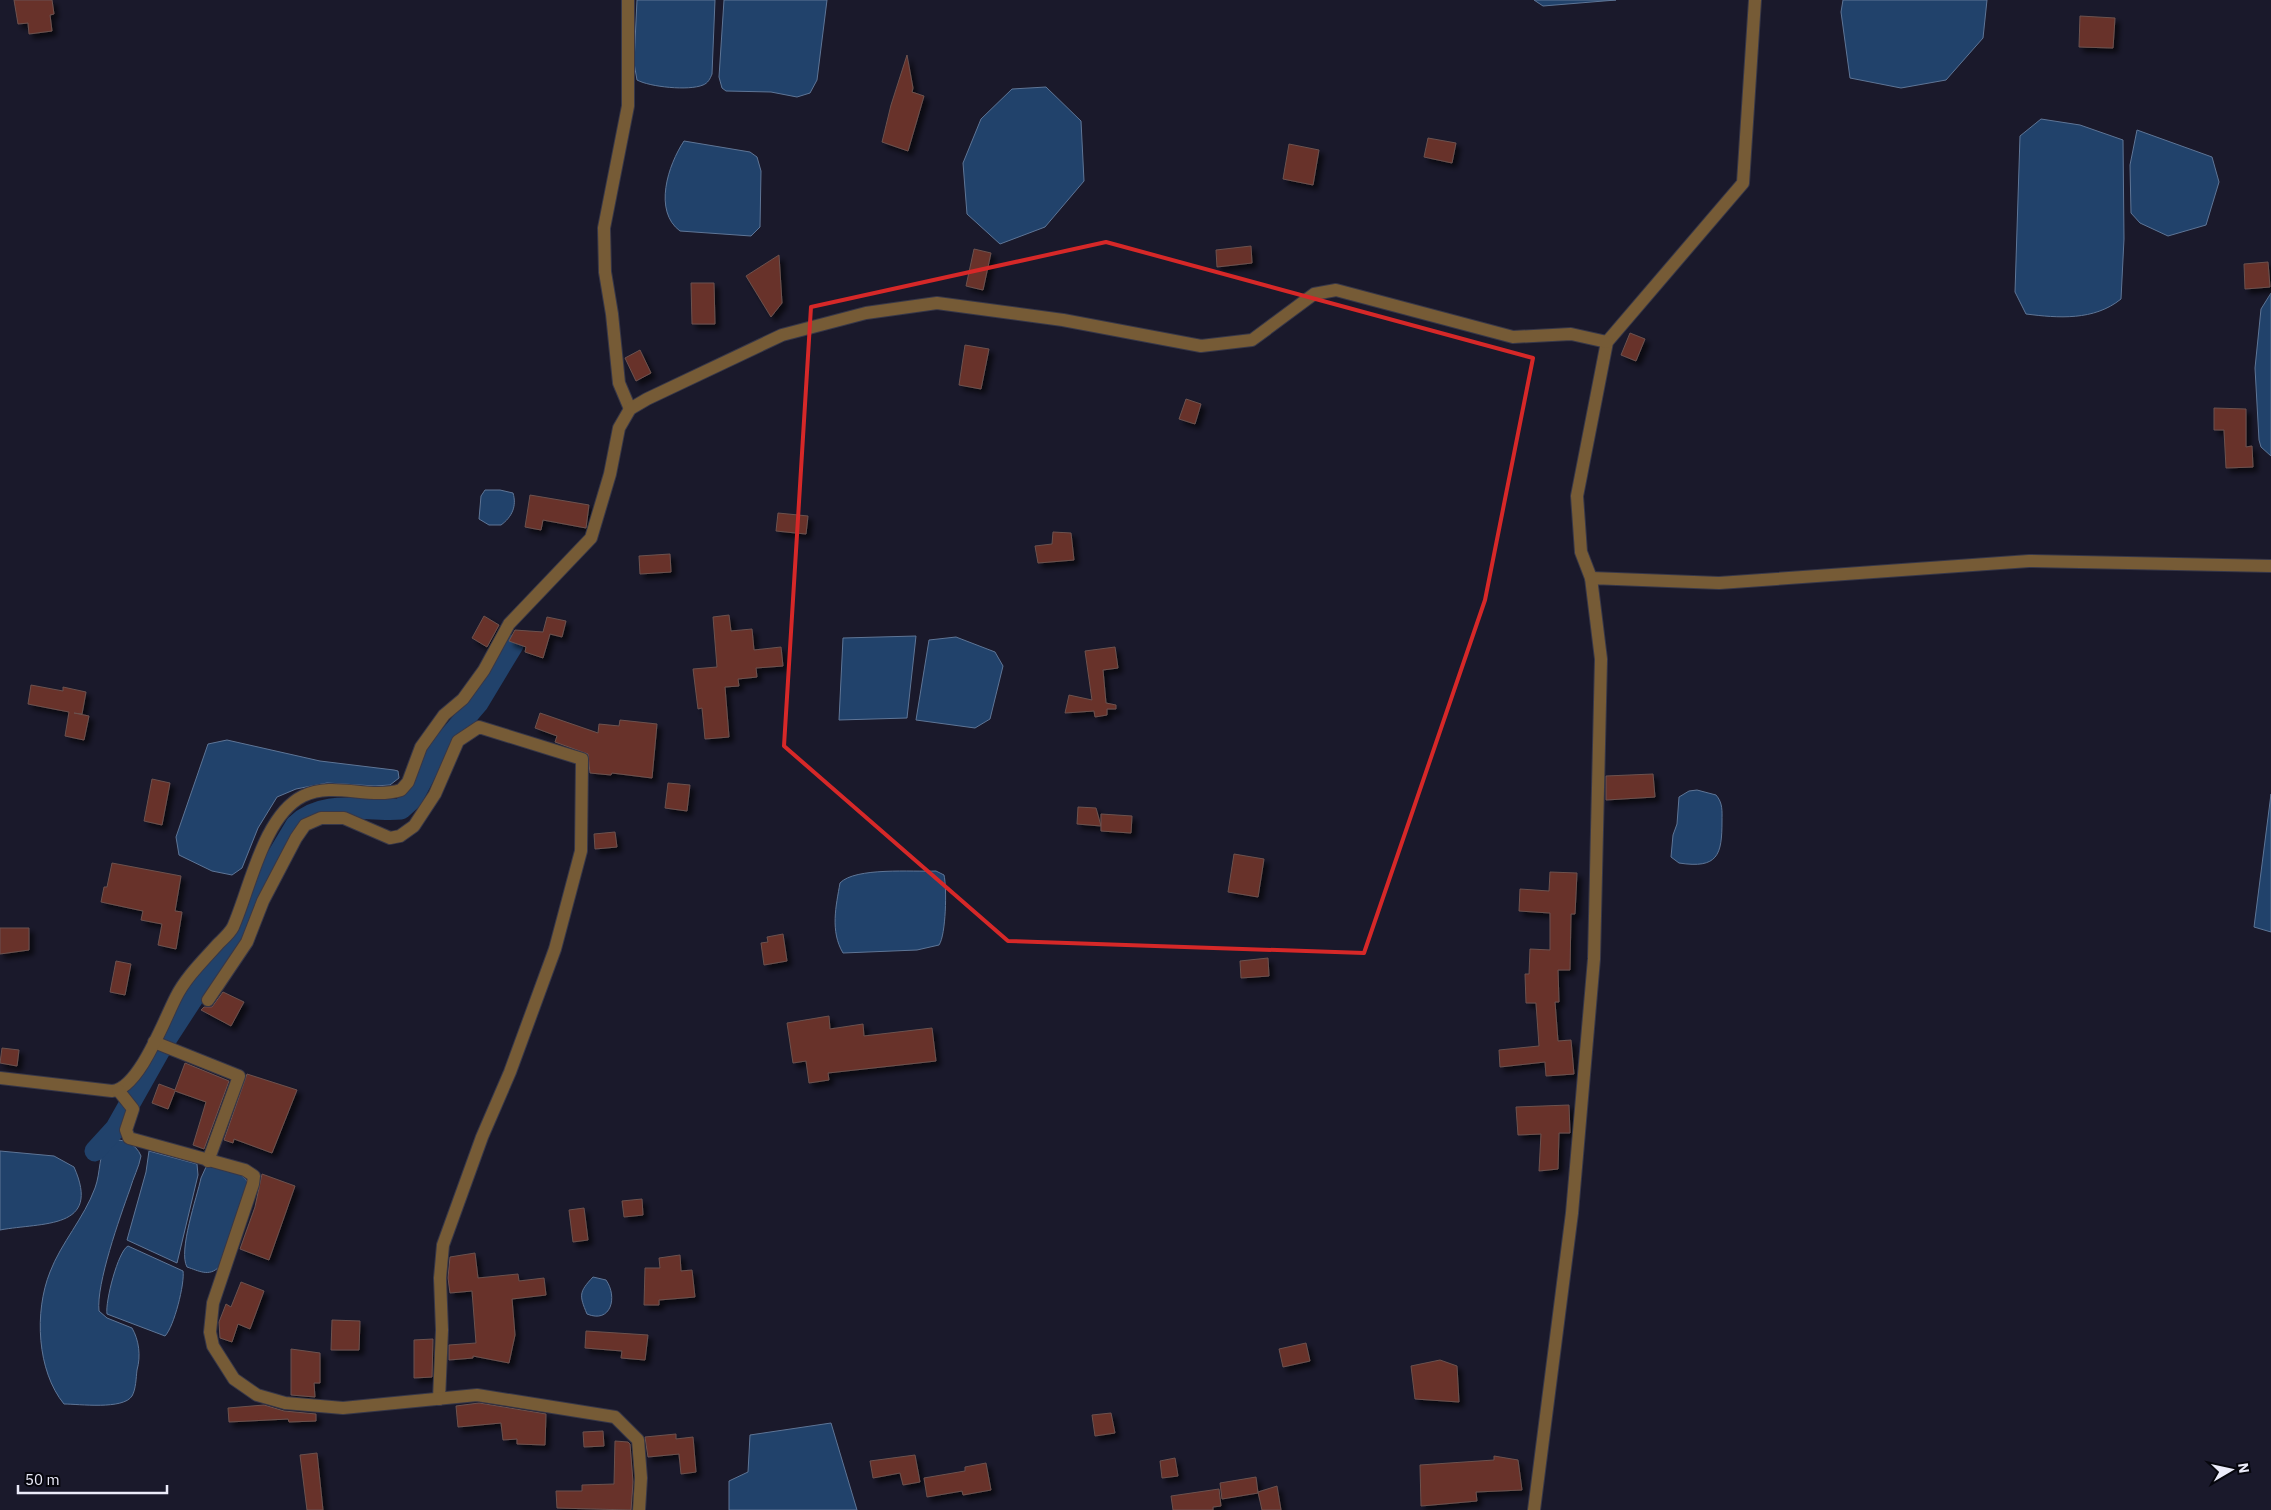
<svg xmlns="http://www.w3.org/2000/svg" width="2271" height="1510" font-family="'IBM Plex Sans',sans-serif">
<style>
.water{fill:#21426b;stroke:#5e7596}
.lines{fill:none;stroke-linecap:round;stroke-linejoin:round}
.canal{stroke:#21426b;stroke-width:21}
.building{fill:#67302a;stroke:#6c524e;filter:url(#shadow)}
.minor-casing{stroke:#373748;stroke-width:14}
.minor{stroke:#765b36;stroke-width:12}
.marked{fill:none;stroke:#d62828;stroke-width:4;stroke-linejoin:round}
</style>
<defs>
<filter id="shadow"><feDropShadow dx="4.5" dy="4.5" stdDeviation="2.5" flood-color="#0009"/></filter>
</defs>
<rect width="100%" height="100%" fill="#1a192b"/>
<g class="water">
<path d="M637,0H715L712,74C710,79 708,83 703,85C689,91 650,87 637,80L634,63Z"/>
<polygon points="724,0 827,0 817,80 810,93 797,97 771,92 726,91 722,88 719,77"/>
<polygon points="1534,0 1616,0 1543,6"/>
<polygon points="1843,0 1987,0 1983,38 1946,80 1901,88 1850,78 1841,12"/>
<polygon points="1046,87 1081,121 1084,181 1045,227 1000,244 967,214 963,163 981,119 1012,89"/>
<path d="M2041,119L2080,125L2123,140L2124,239L2121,299C2094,321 2058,318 2026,314L2015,292L2020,136Z"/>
<polygon points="2137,130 2212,157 2219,182 2206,225 2168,236 2140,223 2131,213 2130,165"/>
<path d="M684,141L750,152L757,157L761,171L760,227L751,236L680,231C653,211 668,165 684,141Z"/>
<polygon points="2271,293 2271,456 2261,447 2259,440 2255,368 2261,309"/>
<path d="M485,490H500L513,493C517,506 512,517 501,525H489L479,519L481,496Z"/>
<polygon points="916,636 907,718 839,720 843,638"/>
<polygon points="956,637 995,652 1003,666 990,719 975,728 916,720 929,640"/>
<polygon points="227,740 320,761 394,770 398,771 399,778 390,785 375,786 327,783 296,789 277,797 258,828 242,868 232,875 212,871 179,855 176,837 208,744"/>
<path d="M1697,790L1716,795C1723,803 1722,811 1722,821C1722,855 1718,869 1679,863L1671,857L1673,835L1677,824L1679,797L1689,791Z"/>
<polygon points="2271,794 2271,932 2254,927"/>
<path d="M936,871L944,875C947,888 946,935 939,945L917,950L843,953C830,931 836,906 840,883C855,867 913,872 936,871Z"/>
<path d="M108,1140C122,1138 136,1143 141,1156C139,1167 133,1178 130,1189C120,1217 96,1284 99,1311L107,1318L132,1328C139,1340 141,1356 137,1370C136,1378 136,1389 132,1396C123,1410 79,1404 64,1404C37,1371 34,1312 50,1272C61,1243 84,1218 95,1188C101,1172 98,1155 108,1140Z"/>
<path d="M0,1151L54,1156L74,1167C102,1230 43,1222 0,1230Z"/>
<polygon points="149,1151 197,1164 198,1175 177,1263 127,1240 146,1172"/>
<path d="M209,1166C222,1169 244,1170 248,1184L219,1267C209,1277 199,1271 187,1267C178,1251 197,1197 201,1178L206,1167Z"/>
<path d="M128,1246L183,1271C185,1283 174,1327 165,1336L107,1314C105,1302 118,1251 128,1246Z"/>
<path d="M593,1277L606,1280C618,1297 611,1324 587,1314C579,1295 579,1292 593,1277Z"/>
<polygon points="831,1423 857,1510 729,1510 729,1481 748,1472 750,1435"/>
</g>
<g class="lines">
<path class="canal" d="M95,1151L116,1128L165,1041L206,978L228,951L253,897L296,825C324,798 365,812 401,809L412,799L438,750L478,703L513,645"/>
</g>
<g class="building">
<polygon points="14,0 52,0 54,14 50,15 52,31 29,34 28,23 18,24"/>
<polygon points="2080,16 2115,18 2113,48 2079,47"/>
<polygon points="907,55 913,88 912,92 924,96 908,151 882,142 891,105"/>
<polygon points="1428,138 1456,143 1452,163 1424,157"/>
<polygon points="1289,144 1319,150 1313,185 1283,179"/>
<polygon points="1251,246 1252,263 1217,267 1216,250"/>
<polygon points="974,249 991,253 983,290 966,286"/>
<polygon points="779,255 782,303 771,317 746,276"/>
<polygon points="2268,262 2270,287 2245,289 2244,264"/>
<polygon points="691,283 714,283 715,324 692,324"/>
<polygon points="1630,333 1645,339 1636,361 1621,355"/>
<polygon points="965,345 989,349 981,389 959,385"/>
<polygon points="640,350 651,373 636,381 625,358"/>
<polygon points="1186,399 1201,404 1195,424 1179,419"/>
<polygon points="2214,408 2246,409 2246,447 2252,446 2253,467 2226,468 2224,430 2214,430"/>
<polygon points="530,495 589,505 586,528 543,520 541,530 525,527"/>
<polygon points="778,513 808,516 806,534 776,531"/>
<polygon points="1053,532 1071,533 1074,560 1038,563 1035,546 1052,544"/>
<polygon points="670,554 671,572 640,574 639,556"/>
<polygon points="729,615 731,631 752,629 754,650 781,647 783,666 756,668 757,677 738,679 739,686 725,687 729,737 705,739 702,708 698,709 693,669 717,667 713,617"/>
<polygon points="484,616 499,625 487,647 472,638"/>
<polygon points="547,617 566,621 562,637 550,634 543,658 525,652 526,647 509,641 515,630 543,632"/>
<polygon points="1115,647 1118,668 1103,670 1106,703 1116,705 1116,709 1107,709 1107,715 1095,717 1094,711 1065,713 1069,695 1092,700 1085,651"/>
<polygon points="31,685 63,691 63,687 86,692 82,714 74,713 89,716 84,740 65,736 69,712 28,704"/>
<polygon points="540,713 598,733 599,724 619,726 620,720 657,724 652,778 612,773 611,775 590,773 588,754 555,742 557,736 535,728"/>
<polygon points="1653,774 1655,797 1606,800 1606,776"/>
<polygon points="152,779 170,783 162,825 144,821"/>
<polygon points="668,783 690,785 687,811 665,808"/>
<polygon points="1078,807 1096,808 1101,826 1077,824"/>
<polygon points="1101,814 1132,816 1131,833 1101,831"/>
<polygon points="615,832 617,847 595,849 594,834"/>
<polygon points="1234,854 1264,859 1258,897 1228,892"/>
<polygon points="112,863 181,876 175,911 182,912 176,949 158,945 162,924 141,920 143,911 101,902 104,887 107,887"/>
<polygon points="1550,872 1577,873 1575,914 1571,914 1570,970 1558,970 1559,1002 1555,1002 1558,1041 1571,1040 1574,1074 1546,1076 1545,1062 1500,1067 1499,1050 1539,1046 1536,1003 1526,1003 1525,974 1529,974 1530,949 1550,950 1550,913 1519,911 1520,889 1549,891"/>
<polygon points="0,928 29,928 29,950 0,954"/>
<polygon points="783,934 787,961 764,965 761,943 768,942 767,937"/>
<polygon points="1268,958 1269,976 1241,978 1240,961"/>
<polygon points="116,961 131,964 125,995 110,992"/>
<polygon points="223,992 244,1002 231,1026 201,1010 204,1007 212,1007"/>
<polygon points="829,1016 830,1029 863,1024 864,1036 932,1028 936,1061 828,1073 829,1080 809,1083 806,1061 793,1063 787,1023"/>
<polygon points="2,1048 19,1050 17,1066 0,1063"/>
<polygon points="185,1063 229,1081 204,1149 193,1145 206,1102 175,1091 168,1109 152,1103 159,1084 175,1090"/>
<polygon points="247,1074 297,1090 272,1153 234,1139 233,1143 224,1140"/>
<polygon points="1569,1105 1570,1133 1559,1133 1558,1169 1539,1171 1541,1134 1518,1135 1516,1107"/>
<polygon points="262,1174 295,1186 269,1260 240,1249 255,1207"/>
<polygon points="642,1199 643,1215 624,1217 622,1201"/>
<polygon points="584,1208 588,1240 573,1242 569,1210"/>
<polygon points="475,1253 478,1278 518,1274 519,1281 544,1278 546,1295 512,1299 515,1335 509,1363 473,1356 473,1358 449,1360 449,1345 476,1343 472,1291 450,1293 448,1278 450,1257"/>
<polygon points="680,1255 681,1271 692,1270 695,1297 659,1300 659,1305 644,1305 645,1268 660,1268 659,1258"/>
<polygon points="241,1282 264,1291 250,1329 238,1324 232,1342 220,1338 219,1322 226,1304 231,1307"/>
<polygon points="332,1320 360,1321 359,1350 331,1350"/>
<polygon points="586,1331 648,1335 645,1360 621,1358 622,1351 585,1348"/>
<polygon points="433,1339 432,1377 414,1378 414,1340"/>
<polygon points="1306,1343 1310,1361 1283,1367 1279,1349"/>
<polygon points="291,1349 320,1353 320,1383 314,1383 315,1397 291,1395"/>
<polygon points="1440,1360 1457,1366 1459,1402 1415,1399 1411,1366"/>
<polygon points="479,1403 546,1414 545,1445 517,1444 517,1439 503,1440 501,1423 458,1427 456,1406"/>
<polygon points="264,1405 284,1411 316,1414 316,1421 289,1422 288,1419 229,1422 228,1408"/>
<polygon points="1111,1413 1115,1433 1095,1436 1092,1415"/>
<polygon points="603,1431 604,1446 584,1447 583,1432"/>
<polygon points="676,1434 676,1439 693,1437 696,1472 681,1474 679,1454 648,1457 645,1437"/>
<polygon points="615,1441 628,1442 630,1444 633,1482 631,1510 557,1508 556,1491 582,1491 582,1485 614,1484"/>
<polygon points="317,1453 323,1510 307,1510 300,1455"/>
<polygon points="915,1455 920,1482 903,1485 900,1473 873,1478 870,1461"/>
<polygon points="1494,1456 1518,1460 1522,1490 1476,1492 1477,1501 1421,1506 1420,1465 1494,1460"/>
<polygon points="1175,1458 1178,1476 1162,1478 1160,1461"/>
<polygon points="986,1463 991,1490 963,1495 962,1491 927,1497 924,1478 965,1471 965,1467"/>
<polygon points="1256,1477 1258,1493 1222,1499 1220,1483"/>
<polygon points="1277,1486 1281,1510 1262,1510 1258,1492"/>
<polygon points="1219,1489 1221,1506 1213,1507 1213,1510 1173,1510 1171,1496"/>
</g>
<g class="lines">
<defs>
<g id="minor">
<polyline points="628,0 628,106 604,228 605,272 612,314 619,383 630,409"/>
<polyline points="1591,578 1581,552 1577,496 1607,342 1743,183 1755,0"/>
<polyline points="208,1000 247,942 263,901 296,838 305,825 321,818 344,818 390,838 400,836 414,826 435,794 458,741 479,727 582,759 581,851 555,949 510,1072 482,1137 443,1245 440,1278 442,1330 439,1399"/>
<polyline points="154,1042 239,1076 208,1161"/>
<path d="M0,1078L112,1091C139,1089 164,1020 176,997C186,977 203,961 218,944C223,939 230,933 233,927C250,889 263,816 303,796C334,781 369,800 401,790L408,782L421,747L444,715L463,699L484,670L509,624L591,538L610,474L619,428L630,409L647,399L782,335L866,313L937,303L1063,320L1201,346L1252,340L1314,294L1336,290L1513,337L1571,334L1607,342"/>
<polyline points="118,1090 133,1109 126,1130 129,1138 245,1170 254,1176 253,1184 213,1303 210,1332 213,1346 234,1379 257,1395 285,1403 343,1408 477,1395 615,1417 638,1440 641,1478 639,1510"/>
<polyline points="1534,1510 1572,1213 1594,959 1601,659 1591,578 1719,583 2029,561 2271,566"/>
</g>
</defs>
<use href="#minor" class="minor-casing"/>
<use href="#minor" class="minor"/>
</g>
<path class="marked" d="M1106,242L1533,358L1485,600L1364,953L1008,941L784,746L811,307Z"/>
<g transform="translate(2231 1470) rotate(81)" stroke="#06060d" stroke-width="4" paint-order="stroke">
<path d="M0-4L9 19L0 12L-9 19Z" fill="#ececfa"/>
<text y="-8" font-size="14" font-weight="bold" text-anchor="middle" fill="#ececfa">N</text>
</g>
<path d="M18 1485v8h149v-8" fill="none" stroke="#ececfa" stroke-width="2.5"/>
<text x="25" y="1485" font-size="15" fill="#ececfa" stroke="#06060d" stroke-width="4" paint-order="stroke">50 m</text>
</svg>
